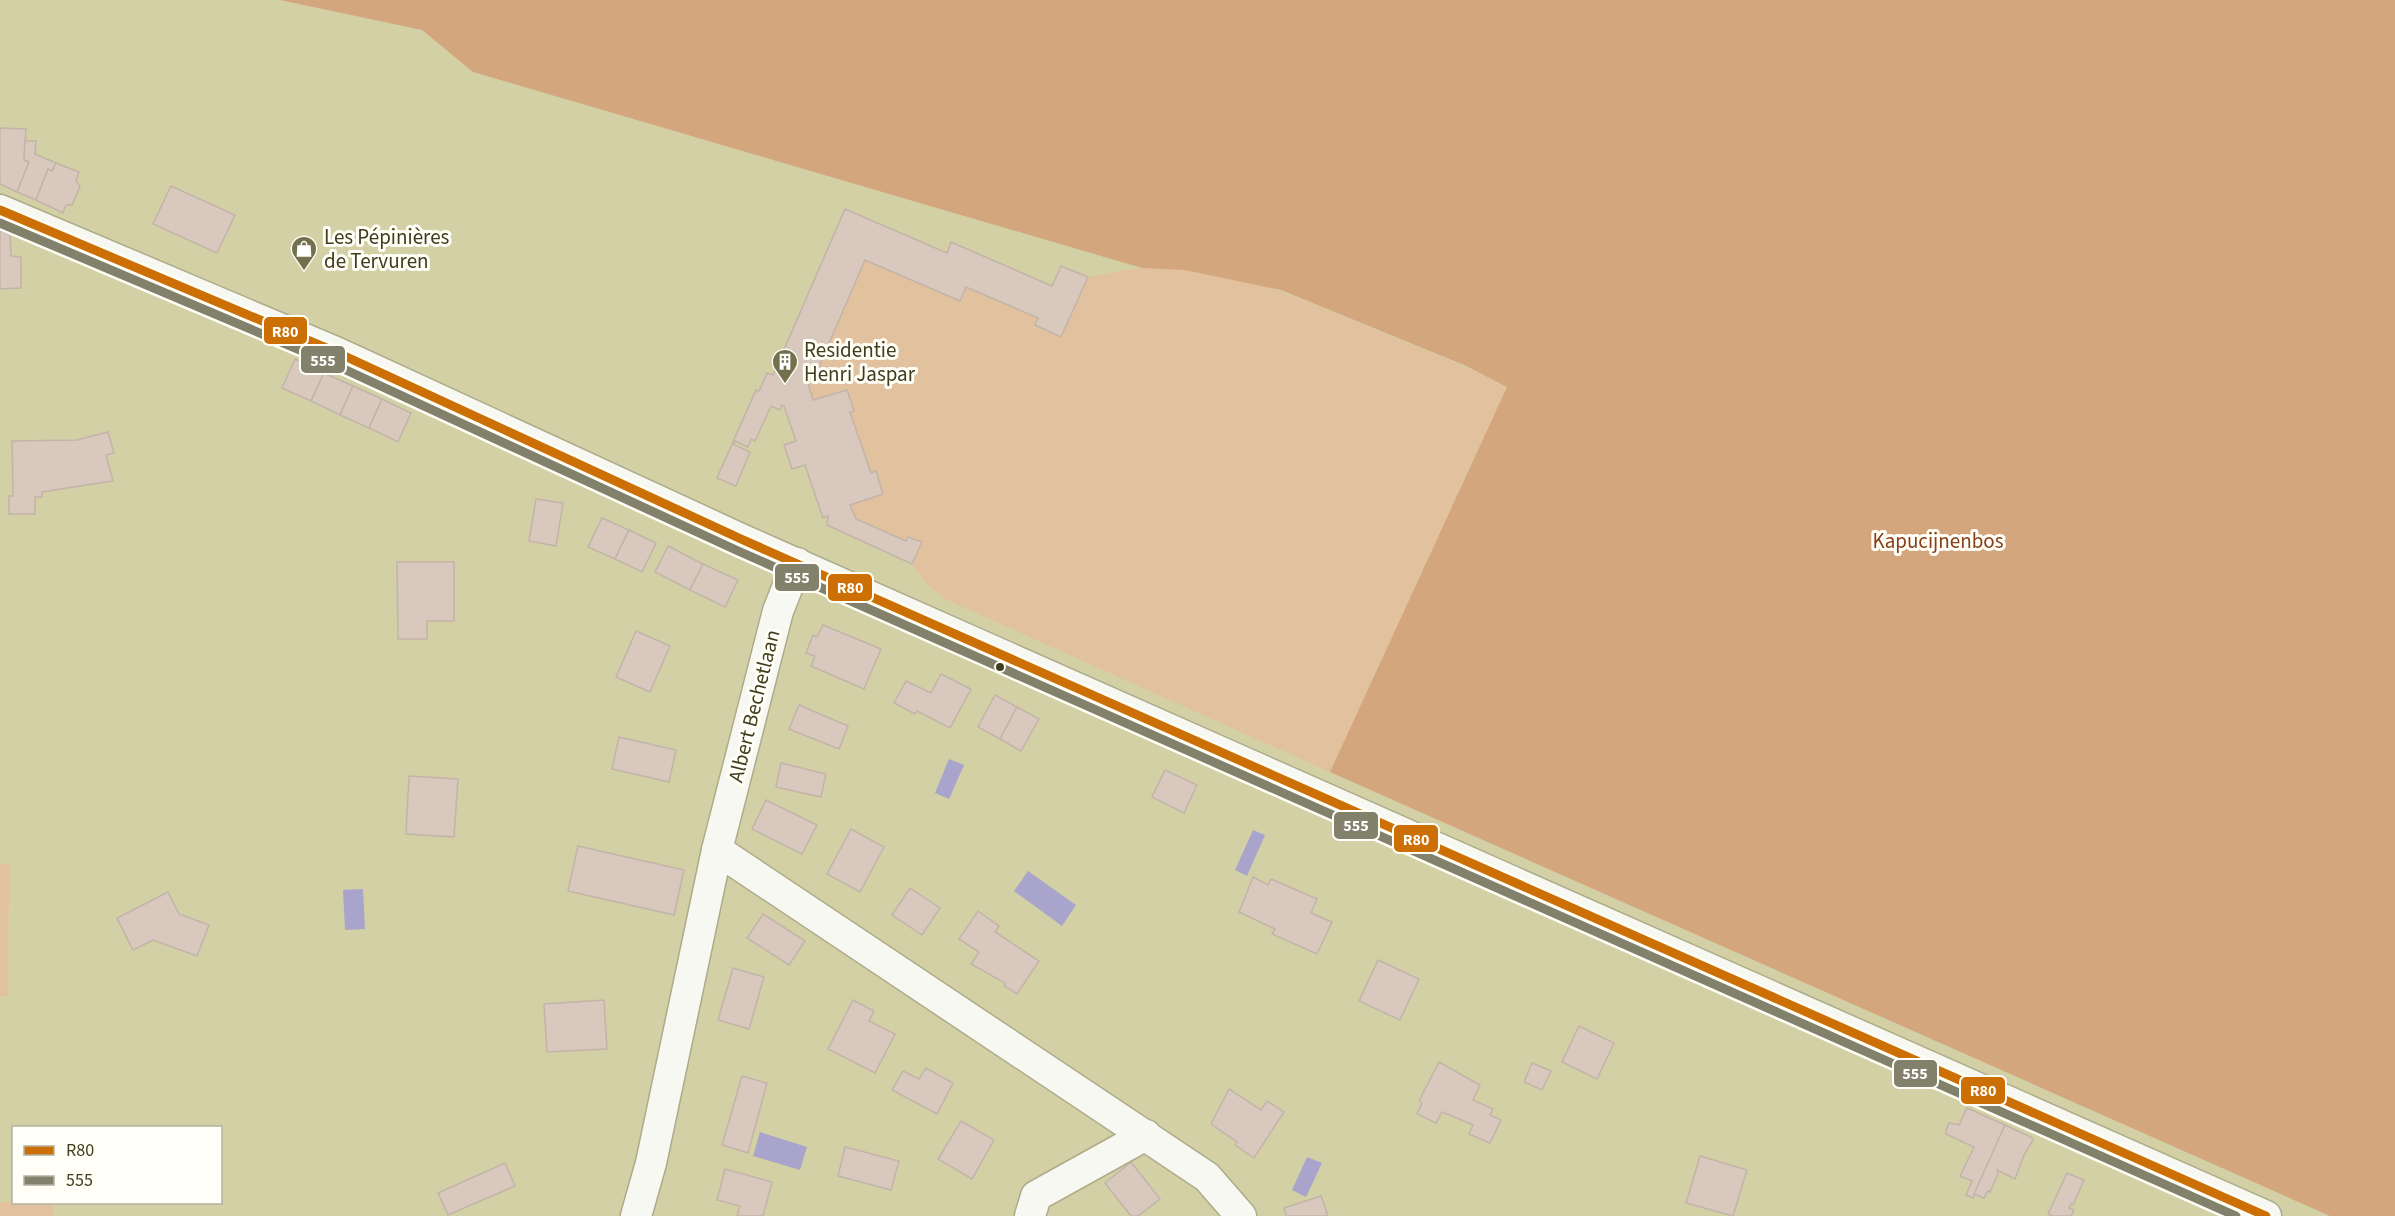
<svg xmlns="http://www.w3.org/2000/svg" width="2395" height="1216" font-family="'Source Sans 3',sans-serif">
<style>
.green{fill:#e2c19f}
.forest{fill:#d3a67e}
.water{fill:#a8a4cc}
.building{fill:#d8c8bd;stroke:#c3b4a9;stroke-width:1.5}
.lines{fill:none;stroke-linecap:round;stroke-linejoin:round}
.minor-casing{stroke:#aeab89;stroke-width:33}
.minor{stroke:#f8f8f2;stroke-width:30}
.bus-1-casing{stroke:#fffef7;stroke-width:14}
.bus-2-casing{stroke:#fffef7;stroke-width:14}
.bus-1{stroke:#cc7006;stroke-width:9}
.bus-2{stroke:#82816c;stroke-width:9}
.bus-dot{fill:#3f3d1d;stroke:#fffef7;stroke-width:2}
.labels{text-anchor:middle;stroke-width:6;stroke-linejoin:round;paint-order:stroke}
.poi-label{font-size:21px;fill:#3f3d1d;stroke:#fffef7;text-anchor:start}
.park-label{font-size:21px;fill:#883e17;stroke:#fffef7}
.street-label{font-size:21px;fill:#3f3d1d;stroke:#fffef7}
.line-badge{stroke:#fffef7;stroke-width:2}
.badge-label{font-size:16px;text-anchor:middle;font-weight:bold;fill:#fff}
</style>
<rect width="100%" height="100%" fill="#d3d0a6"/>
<g class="green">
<path d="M865,260L959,301L966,287L1038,318L1035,326L1061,337L1088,277C1105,274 1124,269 1142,268C1218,263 1301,298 1369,327C1416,346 1462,364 1507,387L1330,772L945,599L927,584L912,564L921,542L908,537L906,541L854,517L850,505L883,493L876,472L871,473L850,412L854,410L847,390L813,400L807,380L812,368L817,370Z"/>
<polygon points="0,864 9,864 8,996 0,996"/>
<polygon points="13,1201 52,1203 53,1216 0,1216 0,1203"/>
</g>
<polygon class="forest" points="280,0 2395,0 2395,1216 2330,1216 1330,772 1507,387 1464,365 1281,290 1185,270 1142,268 473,72 422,30"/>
<g class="water">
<polygon points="949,759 964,765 949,799 935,793"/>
<polygon points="1253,830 1265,835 1247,876 1235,870"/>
<polygon points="1028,871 1076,905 1062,926 1014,891"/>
<polygon points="363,889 365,929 345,930 343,890"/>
<polygon points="760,1132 807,1147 800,1170 753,1156"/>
<polygon points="1307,1157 1322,1163 1306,1197 1292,1190"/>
</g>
<g class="building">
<polygon points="0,128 26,129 24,160 29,162 17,192 0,184"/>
<polygon points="25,141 36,141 35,154 56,163 52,171 48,169 36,200 17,192 29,162 24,160"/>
<polygon points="56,163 79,172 76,181 80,186 72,205 66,205 63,213 36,200 48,169 52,171"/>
<polygon points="171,186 235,215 217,253 153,224"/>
<polygon points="845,209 947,253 951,242 1052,286 1061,266 1088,277 1061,337 1035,325 1038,318 966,287 960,301 865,260 817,371 812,368 807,380 813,400 847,390 854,411 850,412 871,473 876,471 883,494 850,505 856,519 906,541 908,537 922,542 912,564 827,525 828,516 823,518 805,465 792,469 784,445 796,441 784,406 782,405 780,410 771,406 755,441 751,439 748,447 735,441 733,444 750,452 736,486 717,478 756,390 759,391 767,373 773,375"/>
<polygon points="0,230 10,234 11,256 21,257 21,288 0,289"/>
<polygon points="295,359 324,373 311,401 282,388"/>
<polygon points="324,373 353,386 340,415 311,401"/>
<polygon points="353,386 382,399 369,428 340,415"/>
<polygon points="382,399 411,413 398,442 369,428"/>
<polygon points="108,432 114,453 106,455 113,481 42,492 42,497 35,497 35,514 9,514 9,496 13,496 12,441 77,440"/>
<polygon points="536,499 563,503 556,546 529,541"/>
<polygon points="602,518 629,530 615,559 588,547"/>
<polygon points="629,530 656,543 642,572 615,559"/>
<polygon points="668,546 703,564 690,590 655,572"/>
<polygon points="397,562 454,562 454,621 427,621 427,639 398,639"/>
<polygon points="703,564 738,580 725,607 690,590"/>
<polygon points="823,625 881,649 864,689 811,666 815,656 806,653 813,635 817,637"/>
<polygon points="636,631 670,646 650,692 616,677"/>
<polygon points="941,674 971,689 950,728 917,711 915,714 894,703 906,681 931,693"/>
<polygon points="995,695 1017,707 1000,739 978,727"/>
<polygon points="799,705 848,726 839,749 789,729"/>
<polygon points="1017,707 1039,719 1021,751 1000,739"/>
<polygon points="619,737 676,750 669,782 612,769"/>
<polygon points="781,763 826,774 821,797 776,787"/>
<polygon points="1165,770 1197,785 1184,813 1152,797"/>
<polygon points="409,776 458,779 454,837 406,834"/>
<polygon points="766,800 817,825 802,854 752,829"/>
<polygon points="851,829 884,847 860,892 827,874"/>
<polygon points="578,846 684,870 674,915 568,891"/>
<polygon points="1253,877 1268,885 1271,879 1317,899 1311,913 1332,922 1317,954 1272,934 1275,929 1239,912"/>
<polygon points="910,888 940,908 922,935 892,915"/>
<polygon points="168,892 179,914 209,925 197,956 153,940 133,950 117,918"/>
<polygon points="978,911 999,926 995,932 1039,961 1017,994 1004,986 1005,983 971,964 979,952 959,939"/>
<polygon points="763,914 805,941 789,965 747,938"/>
<polygon points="1378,960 1419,979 1400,1020 1359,1001"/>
<polygon points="733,968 764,977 749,1029 718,1020"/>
<polygon points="604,1000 607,1049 547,1052 544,1004"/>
<polygon points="853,1000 874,1011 869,1021 895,1034 875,1073 828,1049"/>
<polygon points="1579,1026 1614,1043 1597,1079 1562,1062"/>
<polygon points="1439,1062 1480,1085 1473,1100 1493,1109 1490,1115 1501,1120 1490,1143 1469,1134 1473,1125 1454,1117 1442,1112 1436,1123 1417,1114 1422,1103 1419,1101"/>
<polygon points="1532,1063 1551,1071 1542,1090 1524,1082"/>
<polygon points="926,1068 953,1083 937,1114 892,1090 903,1071 919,1079"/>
<polygon points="742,1076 767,1083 748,1153 722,1145"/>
<polygon points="1229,1089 1261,1110 1267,1101 1284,1112 1254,1158 1235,1145 1237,1142 1211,1124"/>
<polygon points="1967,1108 2005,1125 1973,1198 1966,1195 1972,1181 1960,1176 1974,1147 1946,1134 1946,1131 1949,1123 1959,1125"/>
<polygon points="961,1121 994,1140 972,1179 938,1159"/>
<polygon points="2005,1125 2031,1137 2033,1140 2024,1155 2015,1179 1997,1170 1998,1174 1990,1192 1988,1191 1984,1198 1974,1194"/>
<polygon points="845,1147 899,1161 891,1190 838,1176"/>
<polygon points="1700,1156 1747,1170 1733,1216 1686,1203"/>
<polygon points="1131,1162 1160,1199 1138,1216 1131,1216 1105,1183"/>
<polygon points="505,1163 515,1186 448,1215 438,1193"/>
<polygon points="725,1169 772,1182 763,1216 737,1216 740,1206 717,1200"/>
<polygon points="2067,1173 2084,1180 2073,1205 2071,1204 2069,1208 2074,1210 2071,1216 2052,1216 2048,1214"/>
<polygon points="1321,1196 1328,1216 1286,1216 1284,1208"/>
</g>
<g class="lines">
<defs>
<g id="minor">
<polyline points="0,210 338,353 741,539 2266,1216"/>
<polyline points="717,850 1207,1177 1241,1216"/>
<polyline points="636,1216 651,1163 717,850 778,611 797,563"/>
<polyline points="1030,1216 1036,1196 1146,1135"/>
</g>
</defs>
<use href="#minor" class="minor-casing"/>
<use href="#minor" class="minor"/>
<defs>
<polyline id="bus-1" points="0,210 338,353 741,539 2266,1216"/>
<polyline id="bus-2" points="0,223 333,364 736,550 2236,1216"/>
</defs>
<use href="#bus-1" class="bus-1-casing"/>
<use href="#bus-2" class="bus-2-casing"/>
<use href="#bus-1" class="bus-1"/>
<use href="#bus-2" class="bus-2"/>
</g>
<defs>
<symbol id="shop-pin" viewBox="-11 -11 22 30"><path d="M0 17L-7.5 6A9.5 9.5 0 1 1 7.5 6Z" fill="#73704d" stroke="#fffef7"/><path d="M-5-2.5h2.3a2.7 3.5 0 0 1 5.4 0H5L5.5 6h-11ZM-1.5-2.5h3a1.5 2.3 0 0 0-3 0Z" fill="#fff"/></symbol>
<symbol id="building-pin" viewBox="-11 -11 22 30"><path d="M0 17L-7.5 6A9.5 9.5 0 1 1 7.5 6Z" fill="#73704d" stroke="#fffef7"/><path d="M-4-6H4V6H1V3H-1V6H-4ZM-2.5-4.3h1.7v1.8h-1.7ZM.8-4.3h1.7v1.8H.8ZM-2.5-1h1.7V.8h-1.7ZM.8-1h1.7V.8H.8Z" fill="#fff"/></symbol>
</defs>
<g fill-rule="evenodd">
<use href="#shop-pin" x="289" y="234" width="30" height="40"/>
<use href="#building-pin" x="770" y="347" width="30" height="40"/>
</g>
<circle class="bus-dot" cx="1000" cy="667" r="5"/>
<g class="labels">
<g class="poi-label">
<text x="324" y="244">Les Pépinières<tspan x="324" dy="24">de Tervuren</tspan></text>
<text x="804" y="357">Residentie<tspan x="804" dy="24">Henri Jaspar</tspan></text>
</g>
<g class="park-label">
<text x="1938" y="548">Kapucijnenbos</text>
</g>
<g class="street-label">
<text transform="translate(754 706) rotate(-76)" y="7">Albert Bechetlaan</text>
</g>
</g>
<g class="line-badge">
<rect x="263" y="316" width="45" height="29" rx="6" fill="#cc7006"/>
<rect x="300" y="345" width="46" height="29" rx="6" fill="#82816c"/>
<rect x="774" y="563" width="46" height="29" rx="6" fill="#82816c"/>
<rect x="827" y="573" width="46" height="29" rx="6" fill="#cc7006"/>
<rect x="1333" y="811" width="46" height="29" rx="6" fill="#82816c"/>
<rect x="1393" y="824" width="46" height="29" rx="6" fill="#cc7006"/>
<rect x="1893" y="1059" width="45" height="29" rx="6" fill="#82816c"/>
<rect x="1960" y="1076" width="46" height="29" rx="6" fill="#cc7006"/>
</g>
<g class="badge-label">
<text x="285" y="337">R80</text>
<text x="323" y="366">555</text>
<text x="797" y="583">555</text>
<text x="850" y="593">R80</text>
<text x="1356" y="831">555</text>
<text x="1416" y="845">R80</text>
<text x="1915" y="1079">555</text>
<text x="1983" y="1096">R80</text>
</g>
<rect x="12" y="1126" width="210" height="78" fill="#fffef7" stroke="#b2b1a0" stroke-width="1.5"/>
<rect x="24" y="1146" width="30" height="9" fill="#cc7006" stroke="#b2b1a0" stroke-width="1.5"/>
<text x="66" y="1156" font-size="18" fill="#3f3d1d">R80</text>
<rect x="24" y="1176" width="30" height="9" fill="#82816c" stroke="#b2b1a0" stroke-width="1.5"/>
<text x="66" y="1186" font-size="18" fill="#3f3d1d">555</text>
</svg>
